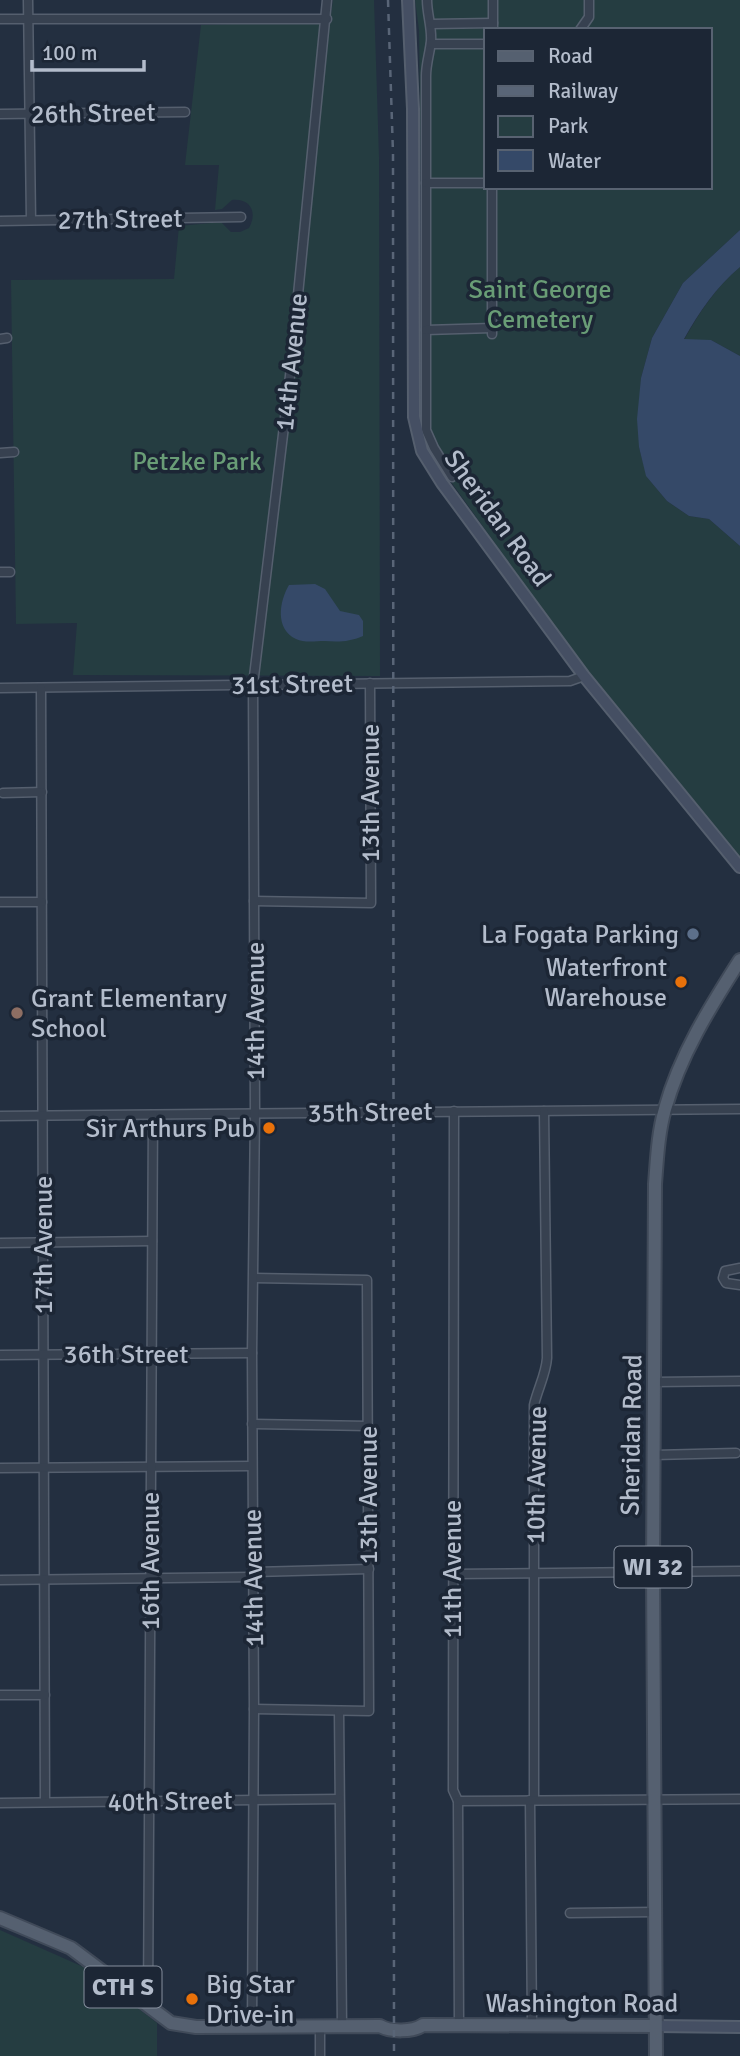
<svg xmlns="http://www.w3.org/2000/svg" width="740" height="2056" font-family="Signika,sans-serif">
<style>
.green{fill:#253d41;fill-rule:evenodd}
.water{fill:#354968}
.lines{fill:none;stroke-linecap:round;stroke-linejoin:round}
.street-casing{stroke:#555f6e;stroke-width:11}
.secondary-casing{stroke:#555f6e;stroke-width:14}
.primary-casing{stroke:#404a59;stroke-width:16}
.street{stroke:#374150;stroke-width:8}
.secondary{stroke:#454f63;stroke-width:10}
.primary{stroke:#556070;stroke-width:12}
.rail{stroke:#596577;stroke-width:2.5;stroke-dasharray:7 7;stroke-linecap:butt}
.service-dot{fill:#5c6f8a;stroke:#1c2635;stroke-width:2.5}
.food-dot{fill:#e8710a;stroke:#1c2635;stroke-width:2.5}
.education-dot{fill:#8d6e63;stroke:#1c2635;stroke-width:2.5}
.labels{text-anchor:middle;stroke-width:7;stroke-linejoin:round;paint-order:stroke}
.shield{fill:#1c2635;stroke:#868f9e;stroke-width:2}
.shield-label{font-size:24px;font-weight:bold;fill:#b3bccb}
.street-label{font-size:26px;fill:#b3bccb;stroke:#1c2635}
.park-label{font-size:26px;fill:#699d76;stroke:#1c2635}
.poi-label{font-size:26px;fill:#b3bccb;stroke:#1c2635;text-anchor:end}
</style>
<rect width="100%" height="100%" fill="#232f40"/>
<g class="green">
<path d="M333,0H374L379,157L380,676L73,675L77,623L16,624L11,280L174,279L179,226L221,222L231,232H240L249,228C258,212 250,198 232,200L222,209L215,210L219,165H185L201,25L330,21Z"/>
<path d="M415,0H740V230L683,283L652,338L641,378L639,447L647,477L667,501L689,516L709,519L740,546V858L587,672L424,444L419,30ZM486,30H710V187H486Z"/>
<path d="M740,267V356L711,340H684C699,313 716,287 740,267Z"/>
<polygon points="0,1930 88,1969 157,2023 157,2056 0,2056"/>
</g>
<g class="water">
<path d="M740,230V267C716,287 699,312 684,339L711,340L740,356V546L709,519L689,516L667,501L646,476L639,447L637,419L641,378L652,338L683,283Z"/>
<path d="M315,584L325,589L340,611L359,615L363,621V636C349,642 339,642 324,641C316,641 304,643 296,639C275,629 279,602 289,585Z"/>
</g>
<g class="lines">
<defs>
<g id="street">
<polyline points="28,0 31,220"/>
<path d="M427,0C427,14 432,27 431,41C430,52 426,64 426,76V430L434,448L452,477"/>
<polyline points="0,19 327,19"/>
<polyline points="431,24 493,23"/>
<polyline points="493,30 493,0"/>
<polyline points="580,30 589,17 589,0"/>
<polyline points="431,44 486,44"/>
<polyline points="0,114 185,112"/>
<polyline points="426,183 486,183"/>
<polyline points="0,221 241,217"/>
<polyline points="426,330 492,328"/>
<polyline points="492,334 492,187"/>
<polyline points="0,339 7,338"/>
<polyline points="0,453 14,452"/>
<polyline points="0,572 10,572"/>
<polyline points="0,688 570,681 584,676"/>
<polyline points="41,688 45,1802"/>
<polyline points="3,793 42,792"/>
<polyline points="254,901 371,903 370,683"/>
<polyline points="0,902 42,902"/>
<polyline points="454,1111 453,1790 458,1801 459,2025"/>
<polyline points="0,1116 740,1109"/>
<polyline points="0,1243 152,1241"/>
<polyline points="740,1268 725,1271 723,1278 726,1283 740,1285"/>
<polyline points="254,1278 367,1280 369,1711 254,1709"/>
<polyline points="0,1355 252,1353"/>
<polyline points="655,1382 740,1381"/>
<polyline points="252,1424 368,1426"/>
<polyline points="654,1455 736,1453"/>
<polyline points="0,1468 252,1466"/>
<polyline points="253,1572 369,1569"/>
<polyline points="451,1574 740,1571"/>
<polyline points="0,1580 253,1577"/>
<polyline points="0,1695 45,1695"/>
<polyline points="339,1711 342,2027"/>
<polyline points="530,1800 532,2025"/>
<path d="M534,1800V1405C538,1388 546,1374 547,1358L544,1111"/>
<polyline points="458,1801 740,1799"/>
<polyline points="0,1803 339,1799"/>
<polyline points="570,1913 655,1912"/>
<polyline points="148,2007 153,1115"/>
<polyline points="252,2025 254,1709 252,1353 255,1114 253,685 290,376 327,0"/>
<polyline points="320,2026 320,2056"/>
</g>
<g id="secondary">
<polyline points="408,0 413,109 414,417 422,451 442,483 584,676 740,867"/>
<polyline points="655,2026 740,2027"/>
</g>
<g id="primary">
<path d="M0,1918L71,1948L171,2023L196,2027L380,2026C390,2032 413,2032 423,2025L655,2026"/>
<path d="M656,2056L653,1571L655,1184C657,1159 658,1133 665,1109C680,1055 710,1007 740,960"/>
</g>
</defs>
<use href="#street" class="street-casing"/>
<use href="#secondary" class="secondary-casing"/>
<use href="#primary" class="primary-casing"/>
<use href="#street" class="street"/>
<use href="#secondary" class="secondary"/>
<use href="#primary" class="primary"/>
<polyline class="rail" points="388,0 393,153 394,2056"/>
</g>
<circle class="service-dot" cx="693" cy="934" r="7"/>
<g class="food-dot">
<circle cx="681" cy="982" r="7"/>
<circle cx="269" cy="1128" r="7"/>
<circle cx="192" cy="1999" r="7"/>
</g>
<circle class="education-dot" cx="17" cy="1013" r="7"/>
<g class="labels">
<g class="shield">
<rect x="614.5" y="1546.5" width="77" height="41" rx="5"/>
<rect x="84.5" y="1966.5" width="77" height="41" rx="5"/>
</g>
<g class="shield-label">
<text x="653" y="1575">WI 32</text>
<text x="123" y="1995">CTH S</text>
</g>
<g class="street-label">
<text transform="translate(93 113) rotate(-1)" y="9">26th Street</text>
<text transform="translate(120 219) rotate(-1)" y="9">27th Street</text>
<text transform="translate(291 362) rotate(-84)" y="9">14th Avenue</text>
<text transform="translate(498 518) rotate(54)" y="9">Sheridan Road</text>
<text transform="translate(292 684) rotate(-1)" y="9">31st Street</text>
<text transform="translate(370 793) rotate(-90)" y="9">13th Avenue</text>
<text transform="translate(255 1011) rotate(-90)" y="9">14th Avenue</text>
<text transform="translate(370 1112) rotate(-1)" y="9">35th Street</text>
<text transform="translate(43 1245) rotate(-90)" y="9">17th Avenue</text>
<text x="126" y="1363">36th Street</text>
<text transform="translate(631 1435) rotate(-89)" y="9">Sheridan Road</text>
<text transform="translate(536 1475) rotate(-89)" y="9">10th Avenue</text>
<text transform="translate(368 1495) rotate(-90)" y="9">13th Avenue</text>
<text transform="translate(150 1561) rotate(-90)" y="9">16th Avenue</text>
<text transform="translate(452 1569) rotate(-90)" y="9">11th Avenue</text>
<text transform="translate(253 1578) rotate(-91)" y="9">14th Avenue</text>
<text transform="translate(170 1801) rotate(-1)" y="9">40th Street</text>
<text x="582" y="2012">Washington Road</text>
</g>
<g class="park-label">
<text x="540" y="298">Saint George<tspan x="540" dy="30">Cemetery</tspan></text>
<text x="197" y="470">Petzke Park</text>
</g>
<g class="poi-label">
<text x="679" y="943">La Fogata Parking</text>
<text x="667" y="976">Waterfront<tspan x="667" dy="30">Warehouse</tspan></text>
<text x="31" y="1007" text-anchor="start">Grant Elementary<tspan x="31" dy="30">School</tspan></text>
<text x="255" y="1137">Sir Arthurs Pub</text>
<text x="206" y="1993" text-anchor="start">Big Star<tspan x="206" dy="30">Drive-in</tspan></text>
</g>
</g>
<rect x="484" y="28" width="228" height="161" fill="#1c2635" stroke="#586271" stroke-width="2"/>
<rect x="498" y="51" width="35" height="10" fill="#556070" stroke="#586271" stroke-width="2"/>
<text x="548" y="63" font-size="21" fill="#b3bccb">Road</text>
<rect x="498" y="86" width="35" height="10" fill="#596577" stroke="#586271" stroke-width="2"/>
<text x="548" y="98" font-size="21" fill="#b3bccb">Railway</text>
<rect x="498" y="116" width="35" height="21" fill="#253d41" stroke="#586271" stroke-width="2"/>
<text x="548" y="133" font-size="21" fill="#b3bccb">Park</text>
<rect x="498" y="150" width="35" height="21" fill="#354968" stroke="#586271" stroke-width="2"/>
<text x="548" y="168" font-size="21" fill="#b3bccb">Water</text>
<path d="M32 60v10h112v-10" fill="none" stroke="#b3bccb" stroke-width="3.5"/>
<text x="42" y="60" font-size="21" fill="#b3bccb" stroke="#1c2635" stroke-width="5" paint-order="stroke">100 m</text>
</svg>
